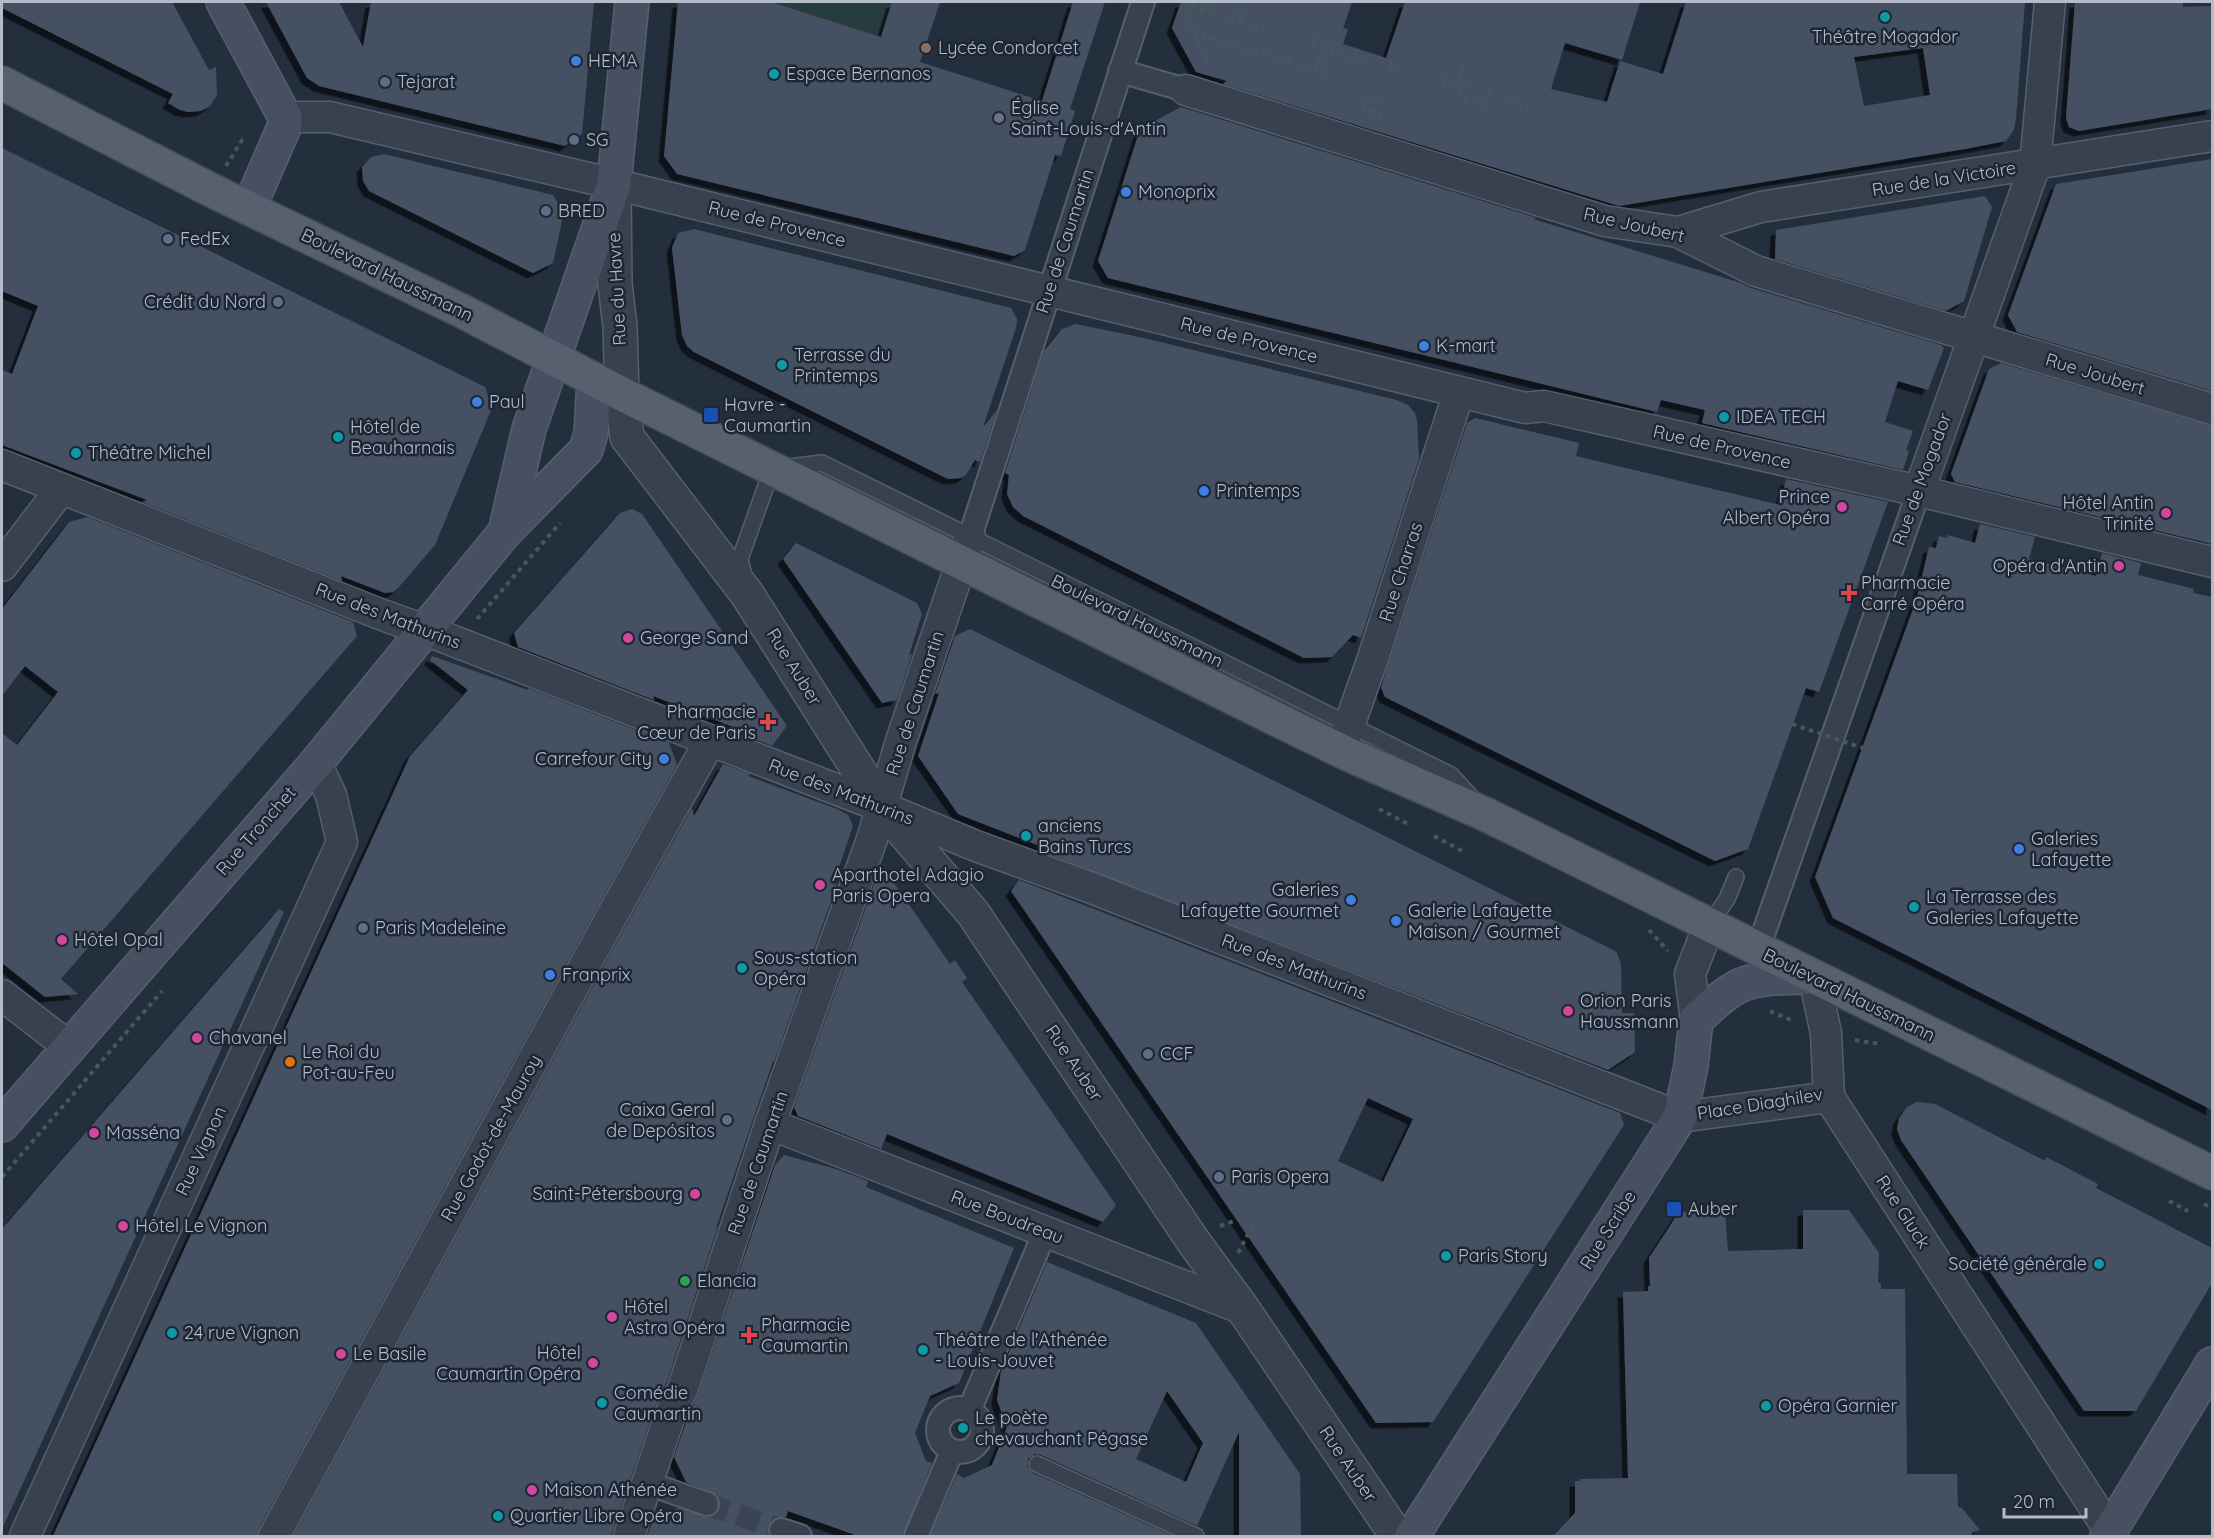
<svg xmlns="http://www.w3.org/2000/svg" width="2214" height="1538" font-family="Quicksand,sans-serif">
<style>
.green{fill:#263c3f}
.building{fill:#455162;fill-rule:evenodd;filter:url(#shadow)}
.lines{fill:none;stroke-linecap:round;stroke-linejoin:round}
.pedestrian-tunnel{stroke:#3a4453;stroke-width:22;stroke-dasharray:22 11;stroke-linecap:butt}
.service-casing{stroke:#565f6c;stroke-width:18}
.pedestrian-casing{stroke:#565f6c;stroke-width:26}
.minor-casing{stroke:#565f6c;stroke-width:33}
.tertiary-casing{stroke:#565f6c;stroke-width:36}
.secondary-casing{stroke:#565f6c;stroke-width:36}
.primary-casing{stroke:#414a57;stroke-width:36}
.path{stroke:#44595c;stroke-width:4;stroke-dasharray:4.5 4.5;stroke-linecap:butt}
.service{stroke:#38414e;stroke-width:15}
.pedestrian{stroke:#38414e;stroke-width:22}
.minor{stroke:#38414e;stroke-width:30}
.tertiary{stroke:#38414e;stroke-width:33}
.secondary{stroke:#465061;stroke-width:33}
.primary{stroke:#56606e;stroke-width:33}
.path-bridge{stroke:#44595c;stroke-width:4;stroke-dasharray:4.5 4.5;stroke-linecap:butt}
.culture-dot{fill:#0f9aa8;stroke:#1d2633;stroke-width:2}
.education-dot{fill:#8d6e63;stroke:#1d2633;stroke-width:2}
.shop-dot{fill:#3f7fe0;stroke:#1d2633;stroke-width:2}
.service-dot{fill:#5c6f8a;stroke:#1d2633;stroke-width:2}
.worship-dot{fill:#6b7280;stroke:#1d2633;stroke-width:2}
.transit-dot{fill:#1a4fb4;stroke:#1d2633;stroke-width:2}
.hotel-dot{fill:#d1479c;stroke:#1d2633;stroke-width:2}
.health-dot{fill:#e0444e;stroke:#1d2633;stroke-width:2}
.food-dot{fill:#e8710a;stroke:#1d2633;stroke-width:2}
.leisure-dot{fill:#2e9e5b;stroke:#1d2633;stroke-width:2}
.labels{text-anchor:middle;stroke-width:5;stroke-linejoin:round;paint-order:stroke}
.poi-label{font-size:18px;fill:#b4bcc9;stroke:#1d2633;text-anchor:start}
.street-label{font-size:18px;fill:#b4bcc9;stroke:#1d2633}
</style>
<defs>
<filter id="shadow"><feDropShadow dx="-5.5" dy="5.5" stdDeviation="0" flood-color="#0009"/></filter>
</defs>
<rect width="100%" height="100%" fill="#242f3e"/>
<polygon class="green" points="771,2 892,2 881,37"/>
<g class="building">
<polygon points="2,2 172,2 209,70 216,67 217,95 210,106 201,111 188,112 180,110 168,103 173,94 2,8"/>
<polygon points="266,2 339,2 363,47 371,2 594,2 582,134 565,146 319,86 307,78"/>
<polygon points="678,2 771,2 881,37 892,2 940,2 920,62 1042,101 1073,2 1105,2 1070,109 1075,111 1061,156 1055,155 1025,250 1014,256 677,174 664,156"/>
<path d="M1181,2H1352L1343,28L1348,29L1343,44L1386,58L1405,2H1640L1622,60L1565,43L1551,89L1607,102L1620,61L1663,74L1686,2H2025L2016,118L2014,130L2006,141L1965,149L1619,206L1223,84L1227,81L1196,72L1172,28ZM1923,48L1930,95L1864,106L1854,57Z"/>
<polygon points="2075,2 2183,2 2183,7 2212,6 2212,109 2079,131 2069,127 2066,118"/>
<polygon points="1181,107 1537,218 1533,219 1741,283 1751,288 1941,345 1944,348 1928,390 1898,381 1885,422 1913,431 1906,450 1909,451 1903,470 1702,423 1705,410 1661,400 1657,412 1108,278 1098,261 1140,129"/>
<polygon points="2,148 485,387 492,408 435,545 398,588 393,592 385,593 341,576 342,581 142,502 147,500 2,445 2,370 12,374 38,306 2,291"/>
<polygon points="384,154 553,195 564,212 553,263 533,273 369,191 363,181 362,167 371,157"/>
<polygon points="2212,159 2212,391 2017,332 2008,315 2056,184"/>
<polygon points="1985,196 1992,207 1964,301 1946,311 1775,259 1776,230"/>
<polygon points="694,229 1011,308 1017,319 1016,328 983,427 997,410 980,462 975,460 966,475 961,478 948,479 694,352 687,346 682,335 672,248 678,233"/>
<polygon points="1076,324 1144,338 1397,400 1408,405 1415,413 1417,420 1419,459 1361,638 1353,635 1332,657 1304,658 1023,516 1013,507 1007,494 1009,475 1005,473 1044,351 1062,329"/>
<polygon points="2001,363 2212,426 2212,544 1955,482 1951,474 1989,369"/>
<polygon points="1475,418 1579,443 1576,456 1780,505 1786,479 1888,502 1819,692 1806,688 1748,849 1715,861 1385,697 1381,687 1467,423"/>
<polygon points="632,509 642,514 787,726 772,746 740,733 741,730 653,696 654,700 518,647 514,633 620,513"/>
<polygon points="87,517 353,622 357,636 61,979 78,994 45,997 2,963 2,733 17,745 58,692 25,666 2,696 2,609 69,522"/>
<polygon points="1980,524 2035,537 2029,559 2096,576 2102,553 2141,563 2138,575 2194,589 2193,593 2212,597 2212,1110 1833,918 1815,877 1916,601 1929,547 1936,548 1939,536 1947,538 1948,535 1975,543"/>
<polygon points="796,543 917,603 922,614 909,655 912,654 897,700 882,703 783,559"/>
<polygon points="970,629 1613,950 1617,953 1621,964 1622,1013 1634,1013 1635,1052 1608,1070 1042,852 1045,848 958,814 918,756 939,693 935,694 955,636"/>
<polygon points="432,656 528,690 528,688 669,743 677,765 594,913 259,1528 257,1536 53,1536 410,756 468,690 430,660"/>
<polygon points="723,764 750,774 748,776 837,809 848,815 853,826 833,885 837,884 774,1062 773,1061 716,1228 718,1226 667,1381 657,1401 611,1536 293,1536 624,929 692,808 694,816"/>
<polygon points="890,877 950,964 955,960 967,978 962,982 1116,1205 1103,1222 887,1134 881,1149 798,1116 794,1107 876,879"/>
<path d="M1019,880L1620,1113L1624,1125L1433,1422L1376,1423L1011,891ZM1368,1098L1413,1119L1383,1182L1338,1161Z"/>
<polygon points="279,909 284,912 2,1529 2,1229"/>
<polygon points="1917,1102 1935,1104 2045,1161 2046,1157 2098,1184 2096,1188 2212,1248 2212,1283 2136,1411 2084,1411 1901,1140 1897,1129 1899,1118 1907,1107"/>
<polygon points="784,1155 836,1169 868,1181 866,1187 1014,1248 959,1383 930,1396 915,1433 926,1461 932,1463 903,1536 858,1536 788,1511 786,1517 778,1517 772,1520 768,1527 770,1536 647,1536 653,1520 678,1508 709,1517 715,1515 719,1509 720,1502 717,1495 686,1482 674,1457 689,1414 699,1393 775,1165"/>
<polygon points="1803,1210 1849,1210 1879,1253 1878,1283 1881,1283 1881,1289 1905,1289 1907,1474 1957,1474 1958,1507 1962,1508 1980,1530 1972,1532 1972,1536 1553,1536 1575,1513 1575,1481 1580,1481 1580,1479 1628,1478 1623,1292 1648,1291 1648,1286 1650,1286 1649,1258 1679,1212 1725,1211 1728,1251 1803,1249"/>
<path d="M1047,1262L1196,1323L1300,1474L1301,1536H1239V1432L1197,1526L1041,1455L1035,1454L1028,1459L1027,1466L1033,1473L1173,1536H930L957,1474L964,1478L992,1465L1007,1427L997,1400L1001,1371ZM1167,1391L1203,1443L1186,1482L1136,1459Z"/>
</g>
<g class="lines">
<polyline class="pedestrian-tunnel" points="707,1504 781,1530"/>
<defs>
<g id="service">
<polyline points="744,576 740,559 772,469 822,463 1451,775 1474,800"/>
<polyline points="1709,925 1727,899 1736,877"/>
<polyline points="1037,1464 1196,1536"/>
</g>
<g id="pedestrian">
<polyline points="1120,71 1186,90"/>
<polyline points="970,537 1143,2"/>
<polyline points="1758,949 1919,491"/>
<circle cx="960" cy="1430" r="22"/>
<polyline points="969,1411 1045,1232"/>
<polyline points="647,1483 707,1504"/>
<polyline points="781,1530 800,1536"/>
<polyline points="916,1536 952,1451"/>
</g>
<g id="minor">
<polyline points="1186,90 1605,221 1678,232 1756,271 2212,409"/>
<polyline points="285,117 330,117 614,184 1525,408 1544,406 1919,491 2212,562"/>
<polyline points="1678,232 1761,207 2212,136"/>
<polyline points="2,465 385,616 425,630 882,807 976,846 1089,887 1680,1117 1829,1097"/>
<polyline points="1919,491 2035,165 2050,2"/>
<polyline points="2,566 61,489"/>
<polyline points="1340,751 1373,658 1459,392"/>
<polyline points="1814,977 1826,1033 1829,1097 2113,1536"/>
<polyline points="2,995 68,1046"/>
<polyline points="1696,1020 1690,974 1709,925"/>
<polyline points="770,1124 1243,1309"/>
<polyline points="25,1536 342,842 331,795 316,763"/>
<polyline points="274,1536 609,921 710,741"/>
<polyline points="629,1536 673,1407 683,1388 770,1124 872,839 901,741 970,537"/>
</g>
<polyline id="tertiary" points="614,189 615,284 620,326 622,394 627,437 747,594 882,807 973,913 1193,1241 1243,1309 1397,1536"/>
<g id="secondary">
<polyline points="223,2 285,117 285,125 249,208"/>
<polyline points="505,532 529,429 614,184 632,2"/>
<polyline points="2,1125 316,763 505,532 586,450 591,433 594,380"/>
<path d="M1412,1536L1680,1117L1691,1066L1696,1020C1707,1010 1719,998 1732,990C1754,975 1788,978 1814,977"/>
<polyline points="2107,1536 2212,1364"/>
</g>
<polyline id="primary" points="2,83 213,191 464,312 622,394 1294,728 1352,756 1487,815 2212,1173"/>
</defs>
<use href="#service" class="service-casing"/>
<use href="#pedestrian" class="pedestrian-casing"/>
<use href="#minor" class="minor-casing"/>
<use href="#tertiary" class="tertiary-casing"/>
<use href="#secondary" class="secondary-casing"/>
<use href="#primary" class="primary-casing"/>
<g class="path">
<polyline points="1192,2 1185,5 1194,33 1332,75"/>
<polyline points="1232,12 1245,17"/>
<polyline points="1213,13 1185,5 1215,7"/>
<polyline points="1230,19 1243,23"/>
<polyline points="1254,27 1265,30"/>
<polyline points="1194,34 1208,65"/>
<polyline points="1313,38 1324,41"/>
<polyline points="1323,41 1341,47"/>
<polyline points="1311,45 1322,48"/>
<polyline points="1321,47 1339,52"/>
<polyline points="1340,54 1372,64"/>
<polyline points="1317,61 1335,67"/>
<polyline points="1389,63 1400,66"/>
<polyline points="1463,66 1456,86 1463,98 1485,105"/>
<polyline points="1388,68 1398,71"/>
<polyline points="1441,85 1456,86 1442,79"/>
<polyline points="1465,86 1476,89"/>
<polyline points="1363,96 1388,104"/>
<polyline points="1509,101 1528,107 1526,112"/>
<polyline points="1486,102 1491,83"/>
<polyline points="1381,119 1360,106 1383,113"/>
<polyline points="226,166 244,137"/>
<polyline points="477,619 560,523"/>
<polyline points="1379,809 1408,824"/>
<polyline points="1434,836 1464,852"/>
<polyline points="1649,930 1668,951"/>
<polyline points="1770,1011 1793,1021"/>
<polyline points="1855,1040 1880,1044"/>
<polyline points="2,1177 162,991"/>
<polyline points="2169,1201 2188,1211"/>
<polyline points="2204,1204 2212,1208"/>
<polyline points="1220,1226 1237,1220"/>
<polyline points="1238,1253 1255,1221"/>
</g>
<use href="#service" class="service"/>
<use href="#pedestrian" class="pedestrian"/>
<use href="#minor" class="minor"/>
<use href="#tertiary" class="tertiary"/>
<use href="#secondary" class="secondary"/>
<use href="#primary" class="primary"/>
<polyline class="path-bridge" points="1792,724 1863,748"/>
</g>
<g class="culture-dot">
<circle cx="1885" cy="17" r="6"/>
<circle cx="774" cy="74" r="6"/>
<circle cx="782" cy="365" r="6"/>
<circle cx="1724" cy="417" r="6"/>
<circle cx="338" cy="437" r="6"/>
<circle cx="76" cy="453" r="6"/>
<circle cx="1026" cy="836" r="6"/>
<circle cx="1914" cy="907" r="6"/>
<circle cx="742" cy="968" r="6"/>
<circle cx="1446" cy="1256" r="6"/>
<circle cx="2099" cy="1264" r="6"/>
<circle cx="172" cy="1333" r="6"/>
<circle cx="923" cy="1350" r="6"/>
<circle cx="602" cy="1403" r="6"/>
<circle cx="1766" cy="1406" r="6"/>
<circle cx="963" cy="1428" r="6"/>
<circle cx="498" cy="1516" r="6"/>
</g>
<circle class="education-dot" cx="926" cy="48" r="6"/>
<g class="shop-dot">
<circle cx="576" cy="61" r="6"/>
<circle cx="1126" cy="192" r="6"/>
<circle cx="1424" cy="346" r="6"/>
<circle cx="477" cy="402" r="6"/>
<circle cx="1204" cy="491" r="6"/>
<circle cx="664" cy="759" r="6"/>
<circle cx="2019" cy="849" r="6"/>
<circle cx="1351" cy="900" r="6"/>
<circle cx="1396" cy="921" r="6"/>
<circle cx="550" cy="975" r="6"/>
</g>
<g class="service-dot">
<circle cx="385" cy="82" r="6"/>
<circle cx="574" cy="140" r="6"/>
<circle cx="546" cy="211" r="6"/>
<circle cx="168" cy="239" r="6"/>
<circle cx="278" cy="302" r="6"/>
<circle cx="363" cy="928" r="6"/>
<circle cx="1148" cy="1054" r="6"/>
<circle cx="727" cy="1120" r="6"/>
<circle cx="1219" cy="1177" r="6"/>
</g>
<circle class="worship-dot" cx="999" cy="118" r="6"/>
<g class="transit-dot">
<rect x="703" y="407" width="16" height="16" rx="3"/>
<rect x="1666" y="1201" width="16" height="16" rx="3"/>
</g>
<g class="hotel-dot">
<circle cx="1842" cy="507" r="6"/>
<circle cx="2166" cy="513" r="6"/>
<circle cx="2119" cy="566" r="6"/>
<circle cx="628" cy="638" r="6"/>
<circle cx="820" cy="885" r="6"/>
<circle cx="62" cy="940" r="6"/>
<circle cx="1568" cy="1011" r="6"/>
<circle cx="197" cy="1038" r="6"/>
<circle cx="94" cy="1133" r="6"/>
<circle cx="695" cy="1194" r="6"/>
<circle cx="123" cy="1226" r="6"/>
<circle cx="612" cy="1317" r="6"/>
<circle cx="341" cy="1354" r="6"/>
<circle cx="593" cy="1363" r="6"/>
<circle cx="532" cy="1490" r="6"/>
</g>
<g class="health-dot">
<path d="M1846 584h6v6h6v6h-6v6h-6v-6h-6v-6h6z"/>
<path d="M765 713h6v6h6v6h-6v6h-6v-6h-6v-6h6z"/>
<path d="M746 1326h6v6h6v6h-6v6h-6v-6h-6v-6h6z"/>
</g>
<circle class="food-dot" cx="290" cy="1062" r="6"/>
<circle class="leisure-dot" cx="685" cy="1281" r="6"/>
<g class="labels">
<g class="poi-label">
<text x="1885" y="43" text-anchor="middle">Théâtre Mogador</text>
<text x="938" y="54">Lycée Condorcet</text>
<text x="588" y="67">HEMA</text>
<text x="786" y="80">Espace Bernanos</text>
<text x="397" y="88">Tejarat</text>
<text x="1011" y="114">Église<tspan x="1011" dy="21">Saint-Louis-d'Antin</tspan></text>
<text x="586" y="146">SG</text>
<text x="1138" y="198">Monoprix</text>
<text x="558" y="217">BRED</text>
<text x="180" y="245">FedEx</text>
<text x="266" y="308" text-anchor="end">Crédit du Nord</text>
<text x="1436" y="352">K-mart</text>
<text x="794" y="361">Terrasse du<tspan x="794" dy="21">Printemps</tspan></text>
<text x="489" y="408">Paul</text>
<text x="724" y="411">Havre -<tspan x="724" dy="21">Caumartin</tspan></text>
<text x="1736" y="423">IDEA TECH</text>
<text x="350" y="433">Hôtel de<tspan x="350" dy="21">Beauharnais</tspan></text>
<text x="88" y="459">Théâtre Michel</text>
<text x="1216" y="497">Printemps</text>
<text x="1830" y="503" text-anchor="end">Prince<tspan x="1830" dy="21">Albert Opéra</tspan></text>
<text x="2154" y="509" text-anchor="end">Hôtel Antin<tspan x="2154" dy="21">Trinité</tspan></text>
<text x="2107" y="572" text-anchor="end">Opéra d'Antin</text>
<text x="1861" y="589">Pharmacie<tspan x="1861" dy="21">Carré Opéra</tspan></text>
<text x="640" y="644">George Sand</text>
<text x="756" y="718" text-anchor="end">Pharmacie<tspan x="756" dy="21">Cœur de Paris</tspan></text>
<text x="652" y="765" text-anchor="end">Carrefour City</text>
<text x="1038" y="832">anciens<tspan x="1038" dy="21">Bains Turcs</tspan></text>
<text x="2031" y="845">Galeries<tspan x="2031" dy="21">Lafayette</tspan></text>
<text x="832" y="881">Aparthotel Adagio<tspan x="832" dy="21">Paris Opera</tspan></text>
<text x="1339" y="896" text-anchor="end">Galeries<tspan x="1339" dy="21">Lafayette Gourmet</tspan></text>
<text x="1926" y="903">La Terrasse des<tspan x="1926" dy="21">Galeries Lafayette</tspan></text>
<text x="1408" y="917">Galerie Lafayette<tspan x="1408" dy="21">Maison / Gourmet</tspan></text>
<text x="375" y="934">Paris Madeleine</text>
<text x="74" y="946">Hôtel Opal</text>
<text x="754" y="964">Sous-station<tspan x="754" dy="21">Opéra</tspan></text>
<text x="562" y="981">Franprix</text>
<text x="1580" y="1007">Orion Paris<tspan x="1580" dy="21">Haussmann</tspan></text>
<text x="209" y="1044">Chavanel</text>
<text x="302" y="1058">Le Roi du<tspan x="302" dy="21">Pot-au-Feu</tspan></text>
<text x="1160" y="1060">CCF</text>
<text x="715" y="1116" text-anchor="end">Caixa Geral<tspan x="715" dy="21">de Depósitos</tspan></text>
<text x="106" y="1139">Masséna</text>
<text x="1231" y="1183">Paris Opera</text>
<text x="683" y="1200" text-anchor="end">Saint-Pétersbourg</text>
<text x="1688" y="1215">Auber</text>
<text x="135" y="1232">Hôtel Le Vignon</text>
<text x="1458" y="1262">Paris Story</text>
<text x="2087" y="1270" text-anchor="end">Société générale</text>
<text x="697" y="1287">Elancia</text>
<text x="624" y="1313">Hôtel<tspan x="624" dy="21">Astra Opéra</tspan></text>
<text x="761" y="1331">Pharmacie<tspan x="761" dy="21">Caumartin</tspan></text>
<text x="184" y="1339">24 rue Vignon</text>
<text x="935" y="1346">Théâtre de l'Athénée<tspan x="935" dy="21">- Louis-Jouvet</tspan></text>
<text x="581" y="1359" text-anchor="end">Hôtel<tspan x="581" dy="21">Caumartin Opéra</tspan></text>
<text x="353" y="1360">Le Basile</text>
<text x="614" y="1399">Comédie<tspan x="614" dy="21">Caumartin</tspan></text>
<text x="1778" y="1412">Opéra Garnier</text>
<text x="975" y="1424">Le poète<tspan x="975" dy="21">chevauchant Pégase</tspan></text>
<text x="544" y="1496">Maison Athénée</text>
<text x="510" y="1522">Quartier Libre Opéra</text>
</g>
<g class="street-label">
<text transform="translate(1944 179) rotate(-9)" y="6">Rue de la Victoire</text>
<text transform="translate(777 224) rotate(14)" y="6">Rue de Provence</text>
<text transform="translate(1634 225) rotate(13)" y="6">Rue Joubert</text>
<text transform="translate(1065 241) rotate(-72)" y="6">Rue de Caumartin</text>
<text transform="translate(387 275) rotate(26)" y="6">Boulevard Haussmann</text>
<text transform="translate(617 289) rotate(-93)" y="6">Rue du Havre</text>
<text transform="translate(1249 340) rotate(14)" y="6">Rue de Provence</text>
<text transform="translate(2095 374) rotate(17)" y="6">Rue Joubert</text>
<text transform="translate(1722 447) rotate(13)" y="6">Rue de Provence</text>
<text transform="translate(1922 479) rotate(-70)" y="6">Rue de Mogador</text>
<text transform="translate(1401 572) rotate(-72)" y="6">Rue Charras</text>
<text transform="translate(388 616) rotate(21)" y="6">Rue des Mathurins</text>
<text transform="translate(1137 621) rotate(26)" y="6">Boulevard Haussmann</text>
<text transform="translate(794 667) rotate(58)" y="6">Rue Auber</text>
<text transform="translate(915 703) rotate(-72)" y="6">Rue de Caumartin</text>
<text transform="translate(841 792) rotate(21)" y="6">Rue des Mathurins</text>
<text transform="translate(256 831) rotate(-49)" y="6">Rue Tronchet</text>
<text transform="translate(1294 967) rotate(21)" y="6">Rue des Mathurins</text>
<text transform="translate(1849 995) rotate(26)" y="6">Boulevard Haussmann</text>
<text transform="translate(1074 1063) rotate(56)" y="6">Rue Auber</text>
<text transform="translate(1760 1104) rotate(-9)" y="6">Place Diaghilev</text>
<text transform="translate(491 1138) rotate(-61)" y="6">Rue Godot-de-Mauroy</text>
<text transform="translate(201 1151) rotate(-65)" y="6">Rue Vignon</text>
<text transform="translate(758 1163) rotate(-71)" y="6">Rue de Caumartin</text>
<text transform="translate(1903 1212) rotate(57)" y="6">Rue Gluck</text>
<text transform="translate(1007 1217) rotate(21)" y="6">Rue Boudreau</text>
<text transform="translate(1608 1230) rotate(-58)" y="6">Rue Scribe</text>
<text transform="translate(1348 1464) rotate(56)" y="6">Rue Auber</text>
</g>
</g>
<rect width="2214" height="1538" fill="none" stroke="#b4bcc9" stroke-width="6"/>
<path d="M2004 1508v9h82v-9" fill="none" stroke="#b4bcc9" stroke-width="3"/>
<text x="2013" y="1508" font-size="18" fill="#b4bcc9" stroke="#1d2633" stroke-width="4.5" paint-order="stroke">20 m</text>
</svg>
